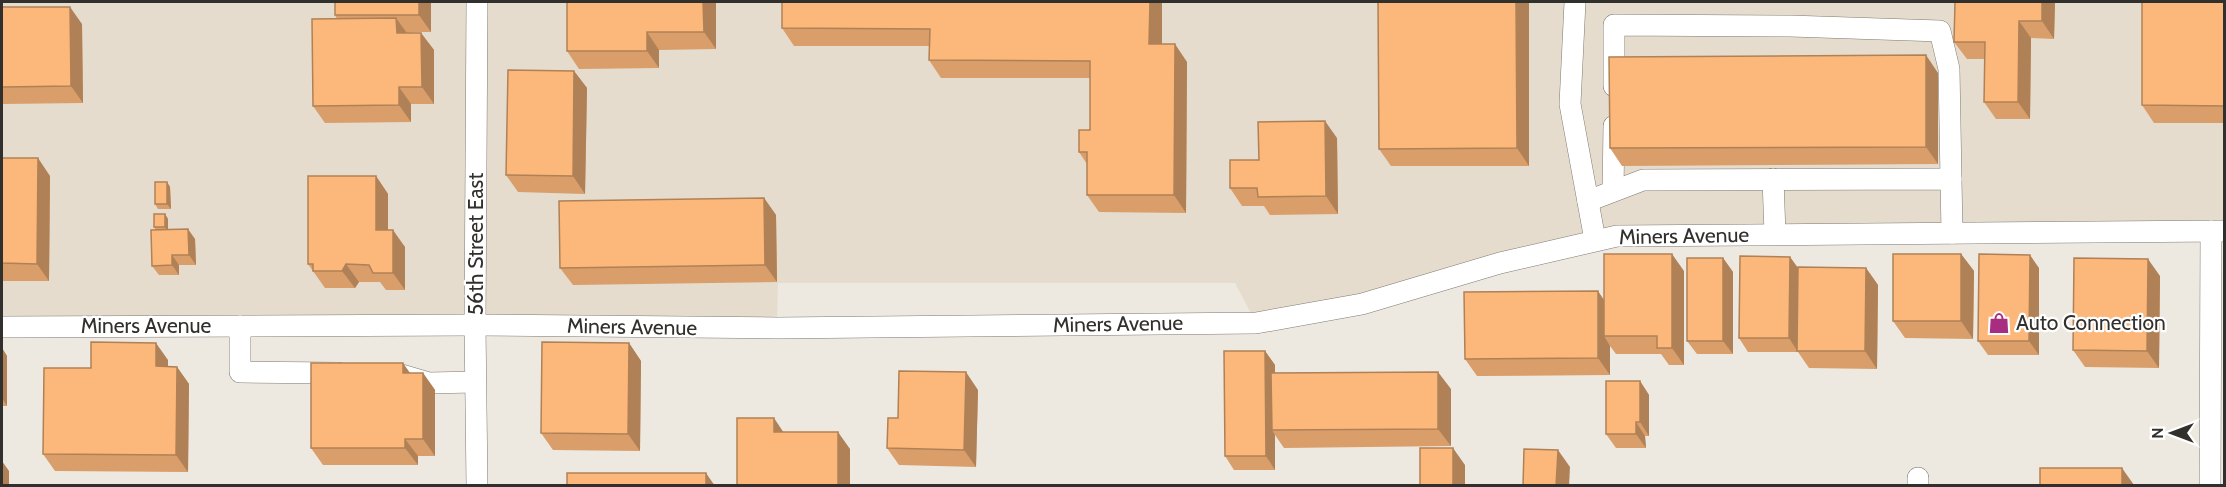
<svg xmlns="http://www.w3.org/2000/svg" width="2226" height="487" font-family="Cabin,sans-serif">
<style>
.built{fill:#e5dccd}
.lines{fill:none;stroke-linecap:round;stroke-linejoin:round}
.minor-casing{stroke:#7e7a72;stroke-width:22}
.minor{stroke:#fff;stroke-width:21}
.wall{fill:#d99e6a}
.shaded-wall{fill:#b08156}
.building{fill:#fcb87b;stroke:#b08156;stroke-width:1.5}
.labels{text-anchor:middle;stroke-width:4.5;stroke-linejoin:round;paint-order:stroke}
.street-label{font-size:21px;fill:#32302d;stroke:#fff}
.poi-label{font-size:21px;fill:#32302d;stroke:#fff;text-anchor:start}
</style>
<rect width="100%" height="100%" fill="#eee9e0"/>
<polygon class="built" points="2,2 2224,2 2224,231 1617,236 1256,323 1235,283 778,283 777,328 2,327"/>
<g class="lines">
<defs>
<g id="minor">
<polyline points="1575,2 1570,104 1595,240"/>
<polyline points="1614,86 1614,25 1790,26 1940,31 1949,69 1951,179"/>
<polyline points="1773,179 1775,234"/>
<polyline points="1613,191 1614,126"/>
<polyline points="1588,201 1643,180 1951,179 1952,233"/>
<polyline points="240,326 240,372 338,373"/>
<polyline points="2,327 475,325 777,328 1256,323 1362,304 1500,263 1617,236 2224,231"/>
<polyline points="402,375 429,383 475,382"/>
<polyline points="1918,478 1918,486"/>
<polyline points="477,486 475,325 477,2"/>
<polyline points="2210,486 2211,231"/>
</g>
</defs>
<use href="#minor" class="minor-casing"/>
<use href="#minor" class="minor"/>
</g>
<g class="wall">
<polygon points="431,2 431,32 406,32 421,33 434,50 434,104 411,104 411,122 325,123 313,106 337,19 335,15"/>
<polygon points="567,2 716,2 716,49 659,50 659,68 579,69 567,51"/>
<polygon points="1162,2 1162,44 1187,62 1186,213 1099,212 1087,195 1087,164 1079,152 1090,130 1090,78 941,78 929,60 929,46 794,46 782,28"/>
<polygon points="1378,2 1529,2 1529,166 1391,166 1379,149"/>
<polygon points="2055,2 2054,39 2031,38 2030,119 1996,119 1984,102 1985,59 1967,59 1954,42"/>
<polygon points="2224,2 2224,123 2154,123 2142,105"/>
<polygon points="2,7 82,24 83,103 2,104"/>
<polygon points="574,71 587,88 585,194 518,192 506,175"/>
<polygon points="1938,73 1938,164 1622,166 1610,148"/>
<polygon points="1337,138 1338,214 1270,215 1264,206 1242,206 1230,188 1259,160"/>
<polygon points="2,158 50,176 49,281 2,281"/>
<polygon points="376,176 388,194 388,230 405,247 405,290 386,290 380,282 359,282 355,288 325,288 308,264"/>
<polygon points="167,182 170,187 171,209 158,209 155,204"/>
<polygon points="764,198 776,215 777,282 573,285 560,268"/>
<polygon points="165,214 168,219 168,230 195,239 196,265 179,265 179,275 159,275 152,266 156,230 154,227"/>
<polygon points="1961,254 1974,271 1973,339 1905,338 1893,321"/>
<polygon points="1790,257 1798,268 1866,268 1878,285 1877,369 1809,368 1798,352 1748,352 1739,338"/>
<polygon points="1723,258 1733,272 1733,354 1697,354 1687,341"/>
<polygon points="2039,268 2039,355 1988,355 1978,341"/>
<polygon points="1684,271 1684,365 1669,365 1661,354 1616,354 1610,346 1610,375 1477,376 1465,359 1604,300"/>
<polygon points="2160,276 2159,368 2085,367 2073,350"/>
<polygon points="629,343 641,361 640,451 553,450 541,433"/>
<polygon points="2,348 7,356 7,406 2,406"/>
<polygon points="1265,351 1275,365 1275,373 1451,389 1451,446 1284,448 1275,435 1275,470 1234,470 1225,456"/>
<polygon points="168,360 168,366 177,367 189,384 188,472 55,471 43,454 91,368"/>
<polygon points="410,373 423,373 435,390 435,456 418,456 418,465 323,465 311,448"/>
<polygon points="1640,381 1649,395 1649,436 1645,436 1646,448 1616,448 1606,434"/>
<polygon points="978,390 976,467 899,465 887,448 898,418"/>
</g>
<g class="shaded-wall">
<polygon points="419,2 431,2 431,32 419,15"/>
<polygon points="703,2 716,2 716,49 704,32"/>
<polygon points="1150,2 1162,2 1162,61 1149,44"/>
<polygon points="1516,2 1529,2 1529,166 1517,148"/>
<polygon points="2042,2 2055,2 2054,39 2042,21"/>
<polygon points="70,7 82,24 83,103 71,86"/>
<polygon points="396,18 409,36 397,33"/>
<polygon points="2019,21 2031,38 2030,119 2018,102"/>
<polygon points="647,32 659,50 659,68 647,51"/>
<polygon points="421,33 434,50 434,104 422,87"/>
<polygon points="1175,44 1187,62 1186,213 1174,195"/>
<polygon points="1926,55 1938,73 1938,164 1926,147"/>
<polygon points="574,71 587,88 585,194 573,176"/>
<polygon points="399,87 411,104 411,122 399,105"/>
<polygon points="1325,121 1337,138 1338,214 1326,196"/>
<polygon points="38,158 50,176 49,281 37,264"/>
<polygon points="376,176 388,194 388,247 376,230"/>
<polygon points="167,182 170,187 171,209 167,204"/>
<polygon points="764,198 776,215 777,282 765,265"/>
<polygon points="165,214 168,219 168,232 165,227"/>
<polygon points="188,229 195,239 196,265 189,255"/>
<polygon points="393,230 405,247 405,290 393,273"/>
<polygon points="1672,254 1684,271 1684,365 1672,348"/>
<polygon points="1961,254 1974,271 1973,339 1961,321"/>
<polygon points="172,255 179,265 179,275 172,265"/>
<polygon points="2030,255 2039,268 2039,355 2029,341"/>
<polygon points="1790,257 1800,271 1798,352 1789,338"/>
<polygon points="1723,258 1733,272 1733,354 1723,341"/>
<polygon points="2148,259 2160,276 2159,368 2147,351"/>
<polygon points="346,264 359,282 355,288 342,271"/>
<polygon points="1866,268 1878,285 1877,369 1865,351"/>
<polygon points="1598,291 1610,309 1604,336 1610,346 1610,375 1598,358"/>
<polygon points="156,343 168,360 168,384 156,366"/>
<polygon points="629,343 641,361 640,451 628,434"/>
<polygon points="2,348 7,356 7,406 2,398"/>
<polygon points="1265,351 1275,365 1275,430 1272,430 1275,435 1275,470 1266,456"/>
<polygon points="403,363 415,380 403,373"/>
<polygon points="177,367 189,384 188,472 176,455"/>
<polygon points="966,372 978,390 976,467 964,450"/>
<polygon points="1438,372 1451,389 1451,446 1438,429"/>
<polygon points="423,373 435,390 435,456 423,439"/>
<polygon points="1640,381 1649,395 1649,436 1640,422"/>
<polygon points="774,418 786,436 774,432"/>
<polygon points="1636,422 1645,436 1646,448 1636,434"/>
<polygon points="838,432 850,449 850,486 838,486"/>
<polygon points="405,439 418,456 418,465 405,448"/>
<polygon points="1453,448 1465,465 1465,486 1453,486"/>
<polygon points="1558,450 1570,467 1569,486 1556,486"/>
<polygon points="2,461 9,471 9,486 2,486"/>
<polygon points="2122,468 2134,485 2122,486"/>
<polygon points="706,473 715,486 706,486"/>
</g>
<g class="building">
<rect x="335" y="2" width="84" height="13"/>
<polygon points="567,2 703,2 704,32 647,32 647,51 567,51"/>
<polygon points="782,2 1150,2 1149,44 1175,44 1174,195 1087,195 1087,152 1079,152 1079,130 1090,130 1090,61 929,60 930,29 782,28"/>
<polygon points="1378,2 1516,2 1517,148 1379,149"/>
<polygon points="1955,2 2042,2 2042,21 2019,21 2018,102 1984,102 1985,42 1954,42"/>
<polygon points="2142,2 2224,2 2224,106 2142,105"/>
<polygon points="2,7 70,7 71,86 2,87"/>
<polygon points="396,18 397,33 421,33 422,87 399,87 399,105 313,106 312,19"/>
<polygon points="1926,55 1926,147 1610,148 1609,57"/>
<polygon points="508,70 574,71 573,176 506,175"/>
<polygon points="1325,121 1326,196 1258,197 1257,188 1230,188 1230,160 1259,160 1258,122"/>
<polygon points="2,158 38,158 37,264 2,263"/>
<polygon points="308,176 376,176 376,230 393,230 393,273 373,273 369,265 346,264 342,271 313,271 313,264 308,264"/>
<rect x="155" y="182" width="12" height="22"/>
<polygon points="764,198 765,265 560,268 559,201"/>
<rect x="154" y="214" width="11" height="13"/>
<polygon points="188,229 189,255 172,255 172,265 152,266 151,230"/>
<polygon points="1604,254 1672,254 1672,348 1657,348 1657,336 1604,336"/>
<rect x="1893" y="254" width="68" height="67"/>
<polygon points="1979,254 2030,255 2029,341 1978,341"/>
<polygon points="1740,256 1790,257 1789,338 1739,338"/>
<rect x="1687" y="258" width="36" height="83"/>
<polygon points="2074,258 2148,259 2147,351 2073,350"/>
<polygon points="1798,267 1866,268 1865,351 1797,351"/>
<polygon points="1598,291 1598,358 1465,359 1464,292"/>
<polygon points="91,342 156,343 156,366 177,367 176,455 43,454 44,368 91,368"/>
<polygon points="542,342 629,343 628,434 541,433"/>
<polygon points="1224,351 1265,351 1266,456 1225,456"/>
<polygon points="311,363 403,363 403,373 423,373 423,439 405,439 405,448 311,448"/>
<polygon points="899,371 966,372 964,450 887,448 888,418 898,418"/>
<polygon points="1438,372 1438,429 1272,430 1271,373"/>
<polygon points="1606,381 1640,381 1640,422 1636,422 1636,434 1606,434"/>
<polygon points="737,418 774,418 774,432 838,432 838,486 737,486"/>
<rect x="1420" y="448" width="33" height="38"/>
<polygon points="1524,449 1558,450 1556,486 1523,486"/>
<rect x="2040" y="468" width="82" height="18"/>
<rect x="567" y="473" width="139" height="13"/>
</g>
<defs>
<symbol id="shop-bare" viewBox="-9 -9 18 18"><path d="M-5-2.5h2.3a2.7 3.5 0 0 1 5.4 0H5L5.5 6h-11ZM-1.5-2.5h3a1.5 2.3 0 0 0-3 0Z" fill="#a82d81" stroke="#fff" stroke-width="2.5" paint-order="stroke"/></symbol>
</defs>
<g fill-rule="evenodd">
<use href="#shop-bare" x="1984" y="308" width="30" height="30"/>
</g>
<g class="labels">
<g class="street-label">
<text transform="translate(1684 236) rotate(-1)" y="7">Miners Avenue</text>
<text transform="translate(476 244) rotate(-90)" y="7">56th Street East</text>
<text transform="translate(1118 324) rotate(-1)" y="7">Miners Avenue</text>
<text x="146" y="333">Miners Avenue</text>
<text transform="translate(632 327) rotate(1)" y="7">Miners Avenue</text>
</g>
<g class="poi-label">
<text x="2016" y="330">Auto Connection</text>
</g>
</g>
<rect width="2226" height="487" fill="none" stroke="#32302d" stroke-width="6"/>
<g transform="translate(2172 433) rotate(270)" stroke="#ffffff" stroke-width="4.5" paint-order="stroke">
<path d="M0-4.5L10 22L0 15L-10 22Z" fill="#32302d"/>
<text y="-9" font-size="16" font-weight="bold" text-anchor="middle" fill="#32302d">N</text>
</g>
</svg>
